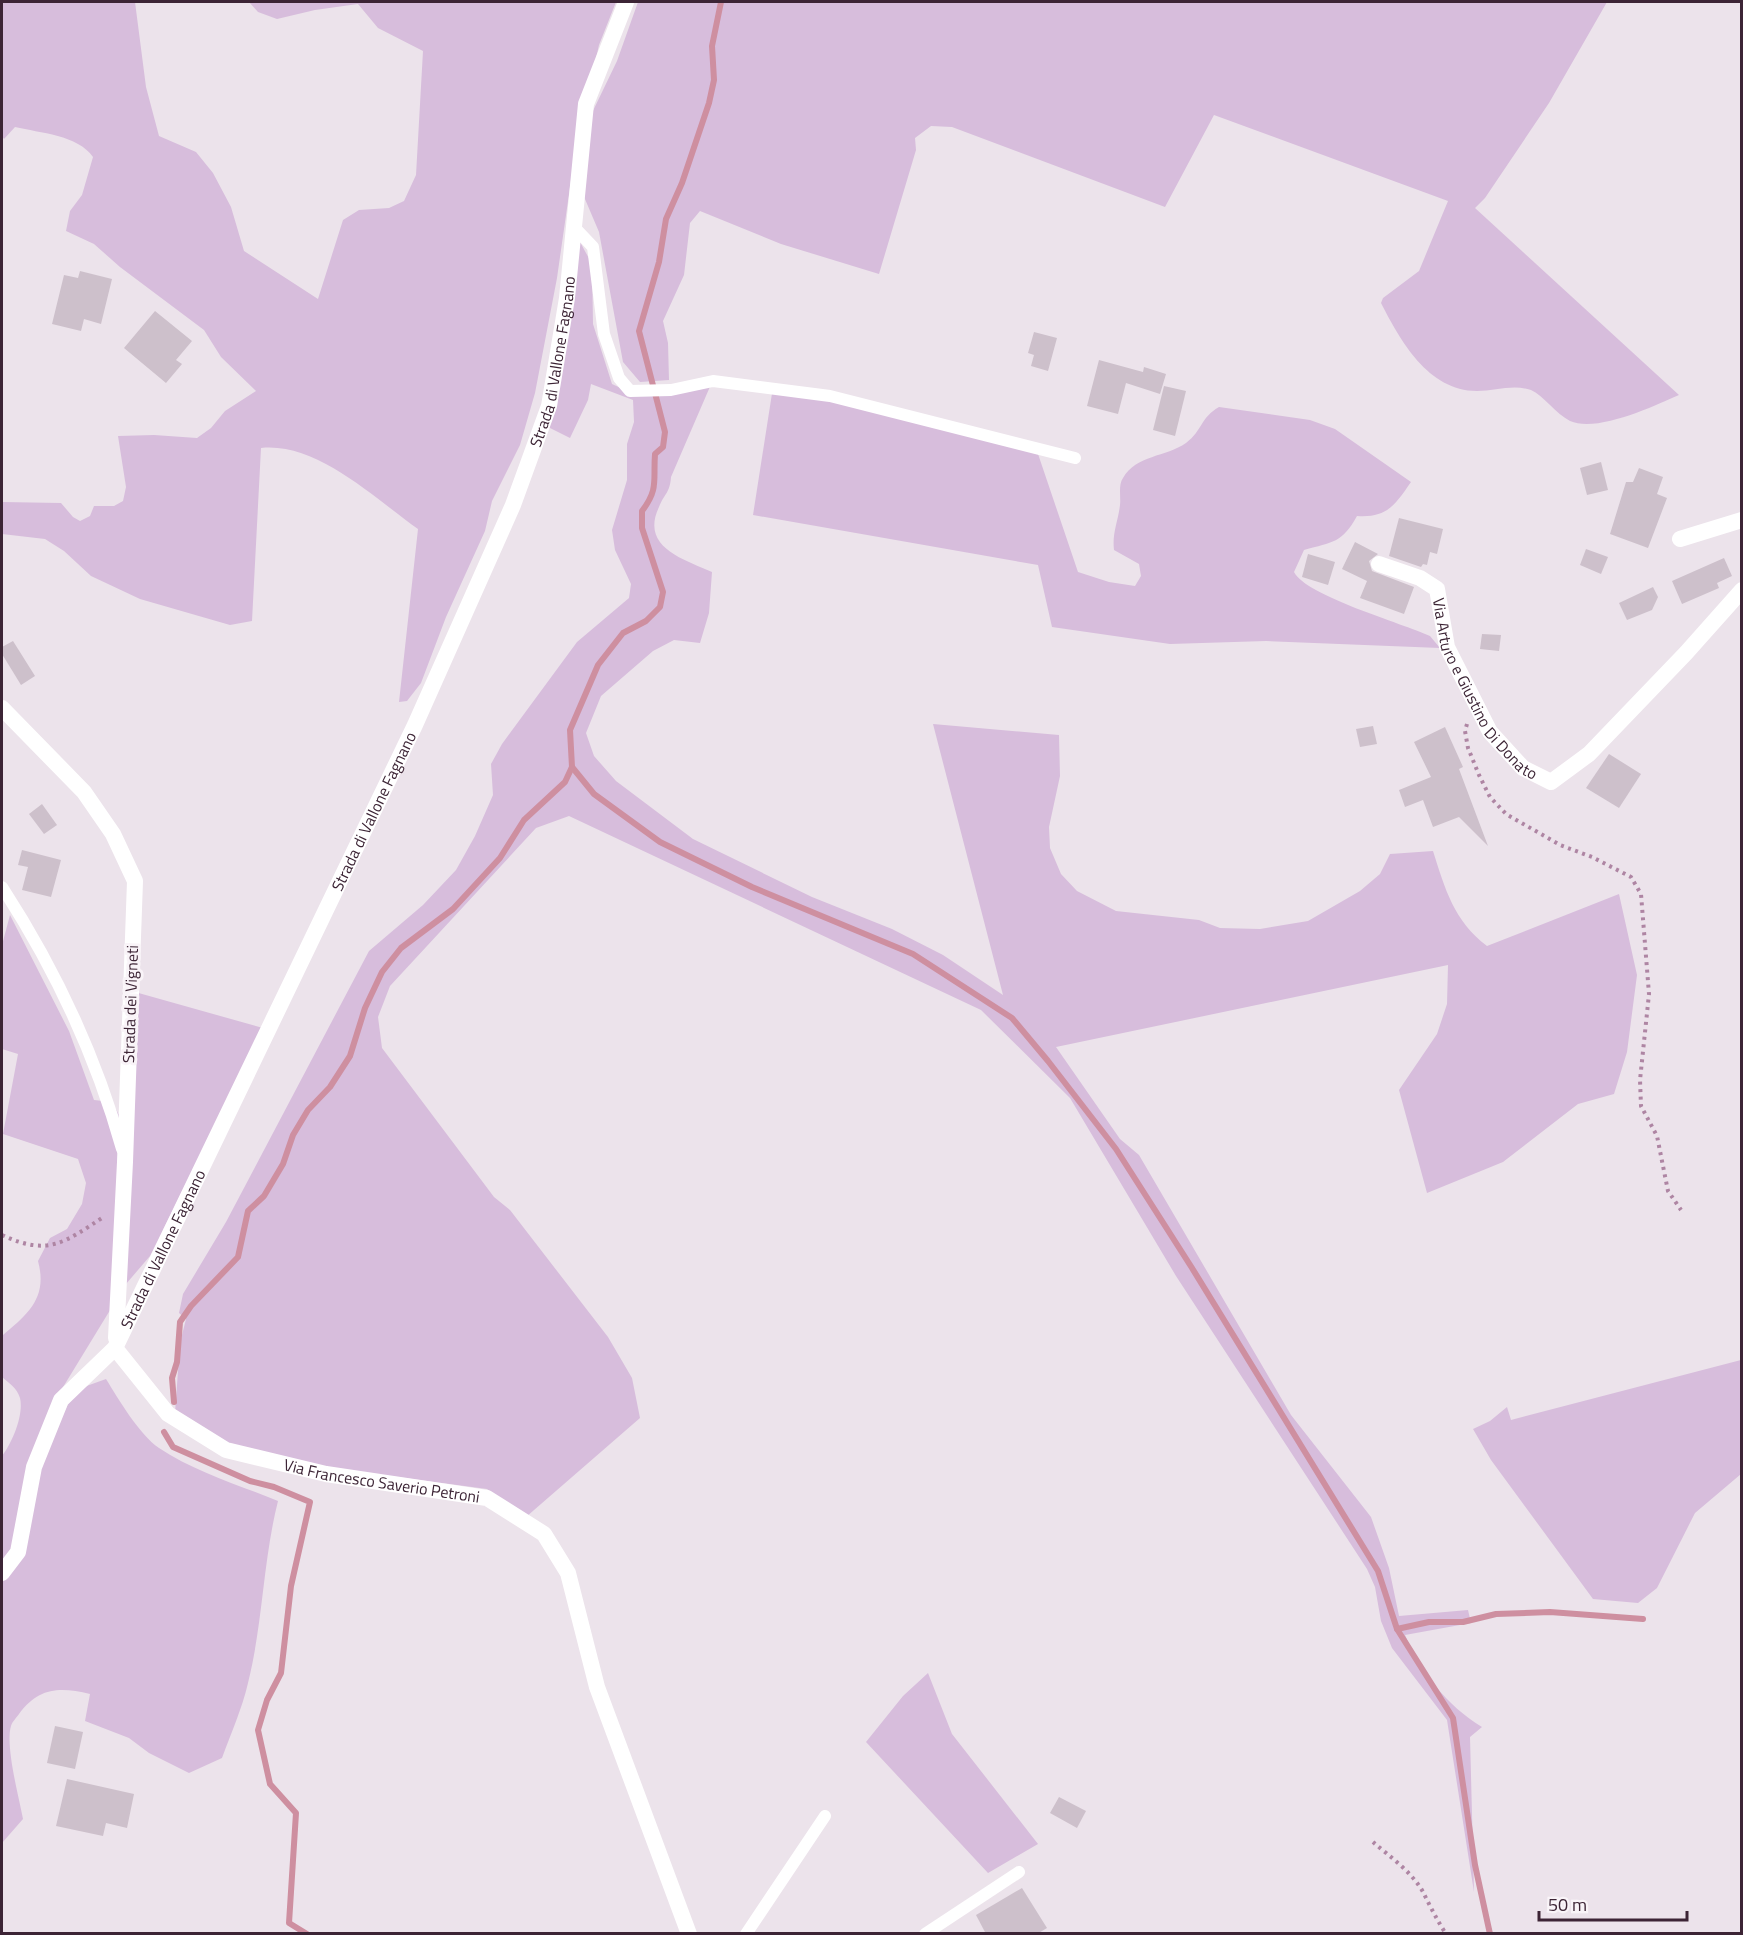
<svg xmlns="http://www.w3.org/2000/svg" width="1743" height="1935" font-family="'Titillium Web',sans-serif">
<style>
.green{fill:#d7bddc}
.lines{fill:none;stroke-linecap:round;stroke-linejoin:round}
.stream{stroke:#ce8fa0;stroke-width:6}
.building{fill:#cdc0cb}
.path{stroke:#ae85a3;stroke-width:4;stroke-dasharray:3 4.5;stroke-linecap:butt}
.service{stroke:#fff;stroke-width:12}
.minor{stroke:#fff;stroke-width:16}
.labels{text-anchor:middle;stroke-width:6;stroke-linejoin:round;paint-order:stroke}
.street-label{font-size:16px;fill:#3c2435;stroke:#f9f4f8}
</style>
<rect width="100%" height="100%" fill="#ece3eb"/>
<g class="green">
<path d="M2,2H135L146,87L159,136L196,152L213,173L231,207L244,251L318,299L343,220L359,210L389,208L404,201L416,175L423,51L378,28L358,4L315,10L277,19L258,12L249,2H616L599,45L575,152L557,278L535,393L520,445L492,501L485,531L446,617L421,683L407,701L399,702L418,529C374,498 317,442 261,448L252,621L230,625L140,599L91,576L64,551L45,539L2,534V502L61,503L73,517L80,521L90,516L94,506H114L123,501L126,487L118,436L154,435L197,438L211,428L225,411L256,391L221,357L204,330L120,267L94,244L66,231L70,211L82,195L93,157C78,135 40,133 15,127L4,139L2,136Z"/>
<path d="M638,2H1607L1549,103L1485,198L1475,208L1679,395C1654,406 1597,433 1570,421C1556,414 1543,395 1531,390C1513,384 1495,391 1477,391C1428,391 1400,340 1381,303L1383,298L1419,271L1448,201L1214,115L1165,207L952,127L931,126L915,138L916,150L879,274L781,244L700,211L690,223L684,275L663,321L668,343L669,380L640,382L623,362L599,232L582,192L590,117L617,61Z"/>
<path d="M580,242L592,264L593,324L612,384L627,391L712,382L671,477C670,493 664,494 659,507C640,547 683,559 712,572L709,613L700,643L674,640L653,651L601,696L586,733L594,756L616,781L693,839L812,897L892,929L943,955L1003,995L933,724L1059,735L1060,776L1049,827L1050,848L1061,874L1077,891L1116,911L1199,920L1220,928L1260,929L1308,921L1360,891L1380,874L1390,854L1433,851C1445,889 1454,921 1487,946L1619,894L1637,975L1627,1052L1614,1094L1578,1104L1503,1162L1427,1193L1399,1090L1437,1034L1447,1004L1448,965L1056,1047L1120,1139L1139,1155L1291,1415L1371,1517L1389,1568L1399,1616L1468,1610L1471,1623L1405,1635C1422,1673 1446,1705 1482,1727L1470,1737L1474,1892L1447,1720L1392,1648L1381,1621L1375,1587L1367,1569L1176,1276L1070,1098L981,1010L569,816L536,828L390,986L378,1017L382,1048L494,1197L510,1210L608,1337L632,1378L640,1418L526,1517L487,1489L322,1467L224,1446L175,1413L180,1343L186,1319L179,1313L183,1294L226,1222L369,951L423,905L456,870L475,836L493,795L491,764L502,744L577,642L629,598L631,584L615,550L612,530L627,480V444L634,422L633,400L591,384L588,400L570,438L548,427Z"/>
<path d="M773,387L1037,451L1078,572L1109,582L1135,586L1141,576L1139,564L1114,550C1112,533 1118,522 1120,505C1121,497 1118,485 1123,478C1136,455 1166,457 1186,443C1203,430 1200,418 1219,407L1310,420L1335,429L1411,482C1395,505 1387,518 1357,516C1342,543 1333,542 1304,550L1294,572C1306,596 1402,623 1430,636L1440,648L1266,641L1170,644L1052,627L1038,565L753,515Z"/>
<path d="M10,915L69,1031L94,1100L112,1102L130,1135L135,992L263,1028L150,1256L126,1284L57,1397L16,1551L2,1567V1456C12,1443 24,1415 20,1398C17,1388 9,1383 2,1377V1336C28,1314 48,1298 38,1261L50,1238L67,1229L82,1204L86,1183L78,1159L3,1134L18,1054L2,1049V945Z"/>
<polygon points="1741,1360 1741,1474 1695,1513 1657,1588 1638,1603 1593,1599 1491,1460 1473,1429 1490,1421 1507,1407 1511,1420"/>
<path d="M106,1379C119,1400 139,1434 159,1448C195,1472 239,1485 278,1501C263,1560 263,1623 248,1683C242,1709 231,1733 222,1758L189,1773L149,1753L129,1738L85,1721L90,1694C60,1687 39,1687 19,1714C17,1717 12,1722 11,1726C5,1746 19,1797 23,1819L2,1843V1579L38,1469L68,1404L81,1388Z"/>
<polygon points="928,1673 952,1734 1038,1844 988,1873 866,1742 903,1696"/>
</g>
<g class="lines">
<g class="stream">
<polyline points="572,767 594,794 660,842 752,887 913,954 1012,1018 1048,1061 1116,1149 1192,1268 1378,1571 1397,1629 1453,1718 1475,1865 1490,1934"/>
<path d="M174,1402L172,1378L177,1362L180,1322L191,1306L238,1257L248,1211L264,1196L283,1164L293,1135L308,1110L330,1087L350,1056L365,1008L382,972L401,948L453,909L500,858L524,820L565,782L572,767L570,730L598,665L623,633L646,621L660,607L663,592L642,528V511C659,489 653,480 655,454L663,447L665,432L639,331L659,262L666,219L682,183L709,103L714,80L712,46L721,2"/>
<polyline points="164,1432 173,1447 250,1481 274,1487 310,1502 291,1586 281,1673 267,1700 258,1730 270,1784 296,1813 289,1923 307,1934"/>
<polyline points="1397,1629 1429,1622 1463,1622 1496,1614 1550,1612 1643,1619"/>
</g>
</g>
<g class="building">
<polygon points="80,271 112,279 101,324 84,319 81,331 52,324 64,275 78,278"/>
<polygon points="155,311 192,341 176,360 182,364 166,383 124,348"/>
<polygon points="1034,332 1057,338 1048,371 1031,366 1034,355 1028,353"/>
<polygon points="1099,360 1143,372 1144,367 1166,374 1160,394 1126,383 1118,414 1087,406"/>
<polygon points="1164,386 1186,391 1175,436 1153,430"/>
<polygon points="1601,462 1608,490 1587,495 1580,468"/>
<polygon points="1639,468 1663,477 1657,494 1667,498 1648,548 1610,534 1626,482 1633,482"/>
<polygon points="1399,518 1443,529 1437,554 1430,552 1427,565 1423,564 1421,567 1389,556"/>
<polygon points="1355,542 1378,554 1369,561 1372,571 1414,587 1404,614 1360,598 1367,581 1342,569"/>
<polygon points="1586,549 1608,557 1601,574 1580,565"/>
<polygon points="1308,554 1335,562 1328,585 1302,577"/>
<polygon points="1724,558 1732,576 1717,583 1719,588 1682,604 1672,581"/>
<polygon points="1653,587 1658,597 1652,610 1627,620 1619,603"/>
<polygon points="1482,634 1501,635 1499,651 1480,649"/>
<polygon points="13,641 35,676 21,685 2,654 2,647"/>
<polygon points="1373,726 1377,744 1360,747 1356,729"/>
<polygon points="1445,727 1463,767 1459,769 1488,846 1459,817 1433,827 1423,800 1405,807 1399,790 1431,777 1414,742"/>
<polygon points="1609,754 1641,774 1619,808 1586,788"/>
<polygon points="42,804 57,825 44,834 29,814"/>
<polygon points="22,850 61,860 51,897 22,890 28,867 18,865"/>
<polygon points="55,1726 83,1732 75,1769 47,1763"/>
<polygon points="67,1779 134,1794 127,1828 106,1823 103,1836 56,1826"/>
<polygon points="1059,1797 1086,1811 1077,1828 1050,1813"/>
<polygon points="1022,1888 1047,1928 1037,1934 986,1934 976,1915"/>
</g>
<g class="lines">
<g class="path">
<polyline points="1467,724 1465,731 1468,748 1479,775 1490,797 1506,814 1560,845 1592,857 1631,877 1641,894 1649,994 1640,1080 1641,1106 1657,1136 1668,1191 1681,1210"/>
<path d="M2,1235C49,1257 65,1242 105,1216"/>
<path d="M1373,1842C1389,1856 1412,1872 1423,1892C1430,1906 1437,1920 1446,1934"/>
</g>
<g class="service">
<polyline points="574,227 593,247 604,334 619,378 630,391 671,390 713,381 830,396 1075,458"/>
<path d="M2,887C54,967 96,1056 122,1149"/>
<polyline points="746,1934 825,1816"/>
<polyline points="925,1934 1019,1872"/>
</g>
<g class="minor">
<polyline points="1680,539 1742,520"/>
<path id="s1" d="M1379,564L1420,578L1437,589L1447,647L1490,732L1523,768L1551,782L1589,754L1686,653L1742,590"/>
<polyline points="2,708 84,792 113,834 135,881 125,1162 116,1338"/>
<path id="s2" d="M115,1348L168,1414L226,1450L326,1474L487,1498L544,1534L568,1573L597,1687L689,1934"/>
<path id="s3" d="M2,1573L18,1552L34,1467L61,1400L115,1348L415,725L513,505L549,406L567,298L586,104L626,2"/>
</g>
</g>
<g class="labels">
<g class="street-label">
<text dy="6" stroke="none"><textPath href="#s3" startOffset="1342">Strada di Vallone Fagnano</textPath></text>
<text dy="6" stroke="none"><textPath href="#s1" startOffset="177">Via Arturo e Giustino Di Donato</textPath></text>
<text dy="6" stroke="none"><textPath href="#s3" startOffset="856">Strada di Vallone Fagnano</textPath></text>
<text transform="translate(130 1004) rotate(-88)" y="6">Strada dei Vigneti</text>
<text dy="6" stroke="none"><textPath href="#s3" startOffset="370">Strada di Vallone Fagnano</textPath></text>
<text dy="6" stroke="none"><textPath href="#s2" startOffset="312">Via Francesco Saverio Petroni</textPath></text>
</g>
</g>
<rect width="1743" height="1935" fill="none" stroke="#3c2435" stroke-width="6"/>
<path d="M1539 1911v9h148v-9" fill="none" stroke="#3c2435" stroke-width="3"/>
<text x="1548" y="1911" font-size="18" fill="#3c2435" stroke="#f9f4f8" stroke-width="4.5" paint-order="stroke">50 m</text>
</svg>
